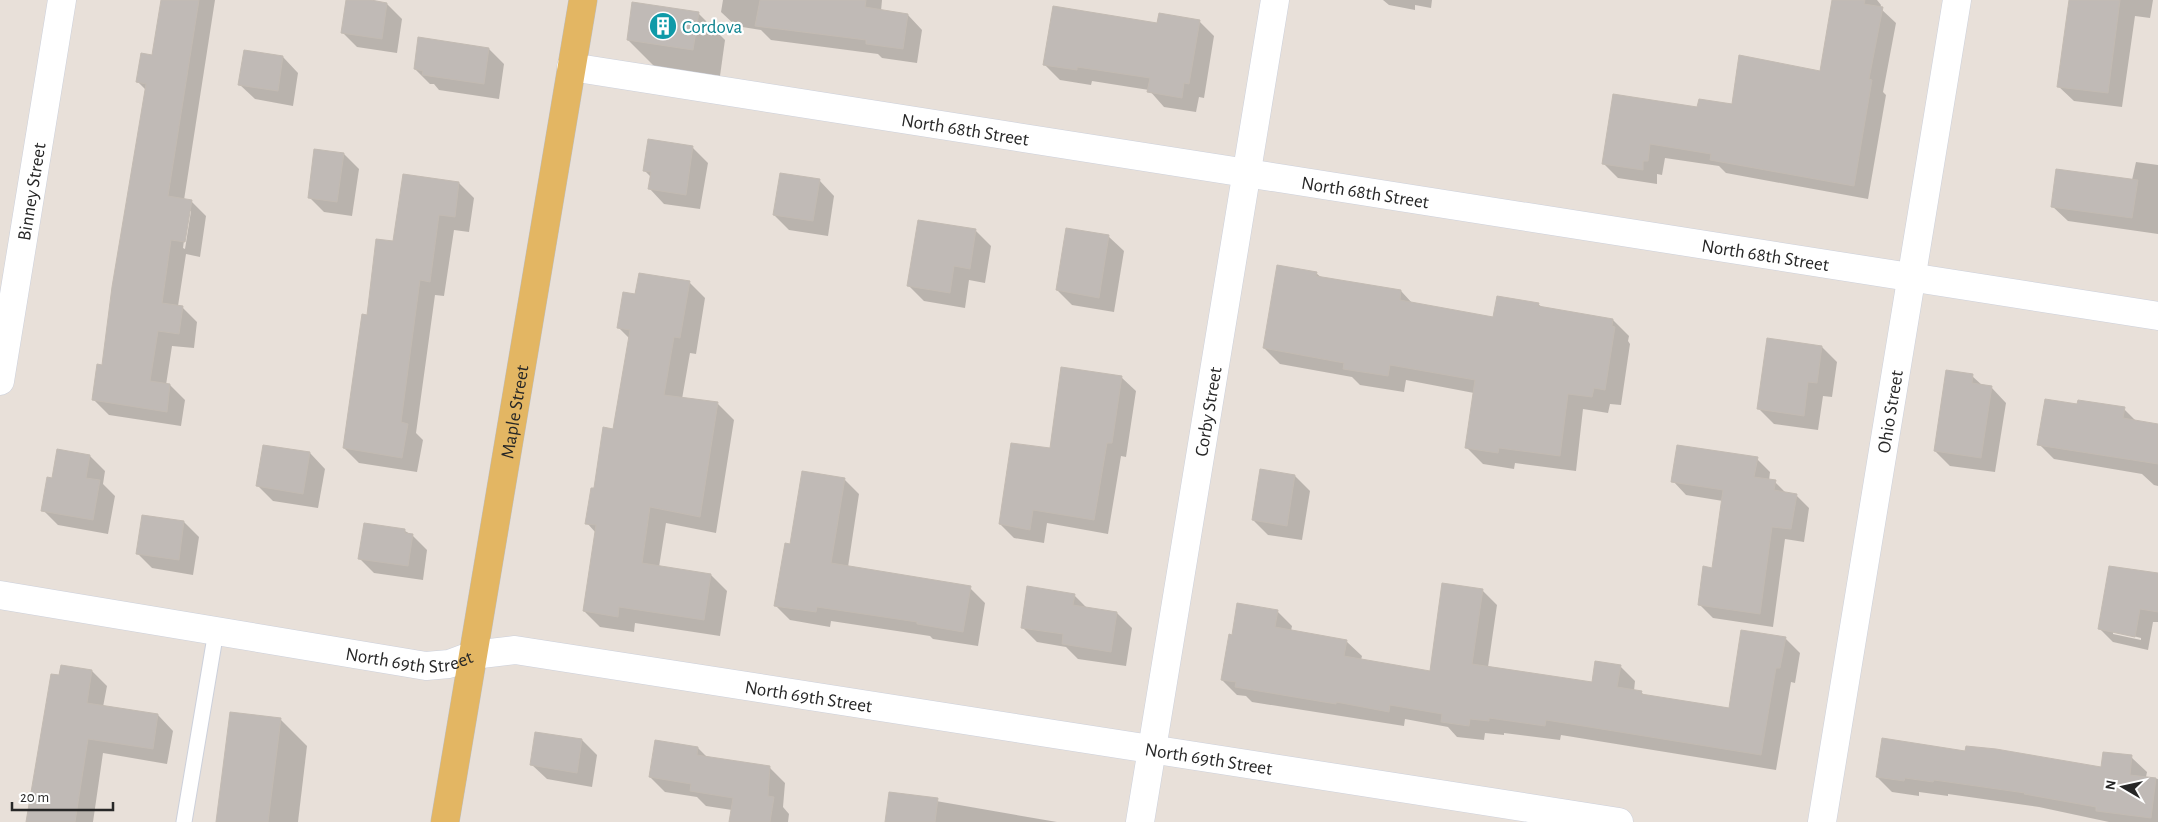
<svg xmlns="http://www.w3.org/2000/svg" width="2158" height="822" font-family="'Alegreya Sans',sans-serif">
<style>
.shadow{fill:#0003;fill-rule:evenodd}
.building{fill:#c0bab6;stroke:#c3bbb3}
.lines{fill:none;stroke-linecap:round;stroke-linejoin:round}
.lane-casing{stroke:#ccd0db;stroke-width:17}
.street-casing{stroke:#ccd0db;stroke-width:29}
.primary-casing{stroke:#bebebe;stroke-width:29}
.lane{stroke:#fff;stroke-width:15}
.street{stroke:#fff;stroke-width:28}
.primary{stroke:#e3b663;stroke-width:28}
.labels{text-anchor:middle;stroke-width:4.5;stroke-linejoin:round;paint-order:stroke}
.culture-label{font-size:19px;fill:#0d838f;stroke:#fff;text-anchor:start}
.street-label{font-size:19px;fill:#272727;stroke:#fff}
</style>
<rect width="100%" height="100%" fill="#e8e0d9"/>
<g class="shadow">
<path d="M162,0H215L184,200L191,201L206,216L200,257L186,254L178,306L182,307L197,322L194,348L172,346L166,385H170L185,400L181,426L109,415L94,400L103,366L147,91L138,82L153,57ZM188,211H191L185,249L183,248Z"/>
<polygon points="347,0 387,4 402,19 397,53 357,47 342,32"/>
<polygon points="723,0 882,0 881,11 908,15 922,30 917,63 882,58 878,54 771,40 761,30 736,26 721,12"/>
<polygon points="1383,0 1432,0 1431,8 1415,5 1415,10 1389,5"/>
<polygon points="1834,0 1877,0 1881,5 1880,8 1896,23 1883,92 1886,95 1868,199 1726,173 1719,166 1665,158 1662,175 1657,174 1657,184 1618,178 1603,163 1698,108 1734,106 1821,72"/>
<polygon points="2071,0 2153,0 2150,18 2135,16 2122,107 2074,101 2058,86"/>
<polygon points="698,13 725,40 720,76 655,67 628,40"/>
<polygon points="1199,21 1214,36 1204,98 1199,97 1196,112 1164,107 1149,90 1092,81 1091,85 1060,80 1045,65"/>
<polygon points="419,39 489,49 504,64 499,99 439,90 434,84 430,84 415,69"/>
<polygon points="245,51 283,57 298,73 293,106 255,99 239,84"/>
<polygon points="693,148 708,163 700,209 664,204 649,188 651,177 644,170"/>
<polygon points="344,154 359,169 352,216 324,212 309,197"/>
<polygon points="2136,162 2158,165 2158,234 2068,221 2052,206 2132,180"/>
<polygon points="819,180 834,196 828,236 789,230 774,215"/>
<polygon points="459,183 474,198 469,232 454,230 444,296 435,295 416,433 423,440 417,472 359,463 344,448 368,316"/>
<polygon points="975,230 991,246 985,283 969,280 965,308 924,301 909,286"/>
<polygon points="1108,236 1124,251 1114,312 1072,305 1057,290"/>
<polygon points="1316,273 1322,278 1401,291 1413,304 1494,318 1538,304 1543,308 1613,320 1629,336 1628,341 1630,344 1621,405 1610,404 1608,413 1583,409 1576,471 1515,463 1514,469 1483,464 1467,448 1474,393 1406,380 1404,392 1360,385 1352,377 1280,364 1264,348"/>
<polygon points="689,282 705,298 696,354 690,353 682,399 718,404 734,420 716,533 666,523 659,567 711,575 727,591 720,636 635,623 634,632 600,627 584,611 596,533 587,523 595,490 614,430 630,339 618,327 636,295"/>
<polygon points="1822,347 1837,362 1832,397 1823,396 1818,430 1774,424 1759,409"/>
<polygon points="1972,376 1983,386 1991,387 2006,403 1995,472 1950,466 1935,451"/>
<polygon points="1121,377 1136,391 1126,457 1121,456 1108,534 1047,523 1044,543 1014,538 1000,524 1051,449"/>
<polygon points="2078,406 2124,409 2137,422 2158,425 2158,486 2154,485 2142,474 2054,459 2039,444"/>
<polygon points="58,451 90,456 105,471 103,484 115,496 108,534 58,525 43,510 53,480"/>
<polygon points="310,453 325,469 318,508 273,501 258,486"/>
<polygon points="1757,459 1770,472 1769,481 1775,482 1787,494 1796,495 1809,508 1804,542 1785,539 1773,627 1713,618 1699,604 1713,569 1723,501 1686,495 1673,481"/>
<polygon points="1261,471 1295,476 1310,491 1302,540 1268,535 1253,520"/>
<polygon points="844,479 859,494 848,567 970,588 985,603 978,646 933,639 930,636 831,621 830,627 790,620 775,605 791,546"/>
<polygon points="184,522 199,537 193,575 152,568 137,553"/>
<polygon points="405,531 412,535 427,550 423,580 374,573 359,558"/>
<path d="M2158,574V622H2153L2148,650L2113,642L2100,629ZM2113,631L2141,638V640L2113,634Z"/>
<polygon points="1482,590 1497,605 1488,667 1593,683 1620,666 1635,681 1634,691 1641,692 1645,696 1730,709 1785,638 1800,653 1795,683 1791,682 1776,770 1561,735 1560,740 1504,733 1504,735 1485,733 1484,740 1457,737 1448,727 1405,719 1404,726 1252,702 1246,696 1237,695 1222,680 1233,636 1277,611 1292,626 1291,631 1346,641 1362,656 1361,660 1431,672"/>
<polygon points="1074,595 1088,609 1117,613 1132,628 1126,666 1078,659 1066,647 1037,642 1022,627"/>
<polygon points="92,671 107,686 103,707 158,715 173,731 167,764 103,753 93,822 28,822 60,677"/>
<polygon points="280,719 307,746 298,822 217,822"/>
<polygon points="582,740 597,755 592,787 547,779 531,764"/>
<polygon points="656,741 698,748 708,758 770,768 785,783 783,807 789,814 788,822 730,822 732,810 706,806 697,797 665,792 650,777"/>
<polygon points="1966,752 2102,768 2131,757 2147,772 2146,777 2158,779 2158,822 2109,822 2039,807 1948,794 1948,796 1919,792 1919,796 1892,792 1877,777"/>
<polygon points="890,793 1057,822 886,822"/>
</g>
<g class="building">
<polygon points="161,0 199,0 168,196 192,200 185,242 171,240 162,303 183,306 179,334 158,331 150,381 170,384 167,412 92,400 97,364 102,365 112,287 146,84 136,82 141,53 152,55"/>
<polygon points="346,0 371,0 387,3 382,39 341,33"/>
<polygon points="760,0 866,0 865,7 908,14 903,49 866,44 866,40 755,26"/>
<polygon points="1832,0 1865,0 1864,4 1883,7 1869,79 1872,80 1854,186 1710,160 1711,154 1650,144 1648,161 1643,161 1643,170 1602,164 1613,94 1697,107 1699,99 1732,104 1739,55 1820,71"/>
<polygon points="2069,0 2120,0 2108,93 2057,87"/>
<polygon points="632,2 699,12 693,50 627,40"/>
<polygon points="1053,6 1157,23 1159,13 1200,20 1189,84 1184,83 1182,98 1147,92 1150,78 1077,67 1077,70 1043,65"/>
<polygon points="418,37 489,48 484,84 422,75 423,71 414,69"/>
<polygon points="244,50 283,56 278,91 238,85"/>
<polygon points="648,139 693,146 686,195 648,189 651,172 643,171"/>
<polygon points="314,149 344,153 337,202 308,198"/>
<polygon points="2056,169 2138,180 2132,218 2051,207"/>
<polygon points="780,173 820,179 813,221 773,215"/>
<polygon points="403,174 459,182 455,217 439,215 430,282 420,280 401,422 408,424 402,458 343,448 362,314 367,315 376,239 393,241"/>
<polygon points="918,220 976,229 970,269 954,266 950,293 907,286"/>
<polygon points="1066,228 1109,235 1099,298 1056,290"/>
<polygon points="1277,265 1317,272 1316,276 1401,290 1400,300 1493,317 1497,296 1539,303 1538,306 1613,319 1612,326 1615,327 1605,390 1594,388 1592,397 1568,394 1560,456 1499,448 1498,453 1465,448 1475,380 1390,365 1388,376 1343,369 1344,363 1263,348"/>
<polygon points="639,273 690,281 680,338 674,337 664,395 718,402 700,517 650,507 642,563 711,574 704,620 619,607 618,617 583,611 596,525 585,524 591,488 594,488 603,427 613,429 630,330 617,328 623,292 635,294"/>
<polygon points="1767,338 1822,346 1817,383 1808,382 1804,416 1757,409"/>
<polygon points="1061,367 1122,376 1112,443 1107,443 1094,520 1033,510 1030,530 999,524 1011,443 1050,448"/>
<polygon points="1946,370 1973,374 1972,383 1992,386 1981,458 1934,451"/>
<polygon points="2045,399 2077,404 2078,400 2125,407 2123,418 2158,424 2158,464 2037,445"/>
<polygon points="263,445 310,452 303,494 256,486"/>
<polygon points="1677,445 1758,457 1754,477 1776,480 1774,490 1797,494 1791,529 1772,527 1760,614 1698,605 1703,566 1712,568 1723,490 1671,482"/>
<polygon points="57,449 90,455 86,478 100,480 93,520 41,511 47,477 52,478"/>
<polygon points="1260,469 1295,475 1287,526 1252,520"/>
<polygon points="802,471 845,478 831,563 971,586 963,632 917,624 917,622 817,607 816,612 774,606 785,543 790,544"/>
<polygon points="142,515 184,521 179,560 136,554"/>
<polygon points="364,523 405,529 405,533 413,534 408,566 358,559"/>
<polygon points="2109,566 2158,573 2158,612 2140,609 2135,637 2098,629"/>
<polygon points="1442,583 1483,589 1472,664 1592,682 1595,661 1621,665 1617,687 1642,691 1641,694 1729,708 1741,630 1786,637 1780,668 1776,668 1761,755 1546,720 1545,726 1489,718 1489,721 1470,719 1469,726 1441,722 1442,714 1390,705 1389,712 1336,702 1336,704 1235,687 1236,682 1221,680 1229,634 1232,635 1237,603 1278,610 1275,627 1347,640 1344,656 1430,671"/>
<polygon points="1027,586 1075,594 1073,605 1117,612 1111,652 1062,644 1063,634 1021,628"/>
<polygon points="61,665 92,670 87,703 158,714 153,749 88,739 75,822 26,822 51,674 59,675"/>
<polygon points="230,712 281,718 268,822 216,822"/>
<polygon points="535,732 582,739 577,773 530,765"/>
<polygon points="1882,738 1965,751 1966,746 1996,749 2101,767 2103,752 2132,755 2130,775 2156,778 2151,818 2096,811 2096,807 2024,794 2025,793 1934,780 1933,782 1905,778 1904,781 1876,777"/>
<polygon points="655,740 698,747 697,755 770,766 768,796 774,797 770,822 729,822 733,798 690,791 691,784 649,777"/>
<polygon points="889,792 938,798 935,822 885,822"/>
</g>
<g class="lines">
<defs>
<polyline id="lane" points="184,822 216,631"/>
<g id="street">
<path id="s1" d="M571,67L2158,316"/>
<path id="s2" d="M0,381L62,0"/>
<path id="s3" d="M0,595L426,666L449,664L473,655L515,650L1619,822"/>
<path id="s4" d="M1140,822L1275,0"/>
<path id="s5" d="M1822,822L1957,0"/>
</g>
<g id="primary">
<path id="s6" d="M445,822L583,0"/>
</g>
</defs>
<use href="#lane" class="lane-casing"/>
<use href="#street" class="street-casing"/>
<use href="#primary" class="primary-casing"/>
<use href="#lane" class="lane"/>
<use href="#street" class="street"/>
<use href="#primary" class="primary"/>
</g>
<defs>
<symbol id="building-disc" viewBox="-11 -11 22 22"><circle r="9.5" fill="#0f9aa8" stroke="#fff"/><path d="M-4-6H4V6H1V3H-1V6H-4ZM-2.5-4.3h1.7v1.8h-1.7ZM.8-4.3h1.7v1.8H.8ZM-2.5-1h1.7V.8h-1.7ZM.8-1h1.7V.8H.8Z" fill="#fff"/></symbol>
</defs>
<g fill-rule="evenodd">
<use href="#building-disc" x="647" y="10" width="32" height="32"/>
</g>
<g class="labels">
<g class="culture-label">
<text x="682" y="33">Cordova</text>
</g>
<g class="street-label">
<text dy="7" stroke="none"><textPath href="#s1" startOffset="399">North 68th Street</textPath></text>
<text dy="7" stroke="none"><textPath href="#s2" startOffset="192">Binney Street</textPath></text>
<text dy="7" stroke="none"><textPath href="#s1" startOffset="804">North 68th Street</textPath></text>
<text dy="7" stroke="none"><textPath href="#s1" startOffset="1209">North 68th Street</textPath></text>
<text dy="7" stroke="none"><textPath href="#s6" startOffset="416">Maple Street</textPath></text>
<text dy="7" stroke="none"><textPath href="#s4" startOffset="416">Corby Street</textPath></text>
<text dy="7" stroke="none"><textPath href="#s5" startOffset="416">Ohio Street</textPath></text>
<text dy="7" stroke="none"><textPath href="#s3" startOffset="415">North 69th Street</textPath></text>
<text dy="7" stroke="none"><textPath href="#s3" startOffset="820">North 69th Street</textPath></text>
<text dy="7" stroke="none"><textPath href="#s3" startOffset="1225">North 69th Street</textPath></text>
</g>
</g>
<g transform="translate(2123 787) rotate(279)" stroke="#ffffff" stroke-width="4" paint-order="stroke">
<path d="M0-4L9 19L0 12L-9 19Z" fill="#272727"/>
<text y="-8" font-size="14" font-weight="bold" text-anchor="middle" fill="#272727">N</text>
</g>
<path d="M12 802v8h101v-8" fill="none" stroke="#272727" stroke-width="2.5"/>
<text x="20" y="802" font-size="15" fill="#272727" stroke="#ffffff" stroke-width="4" paint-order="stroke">20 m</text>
</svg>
